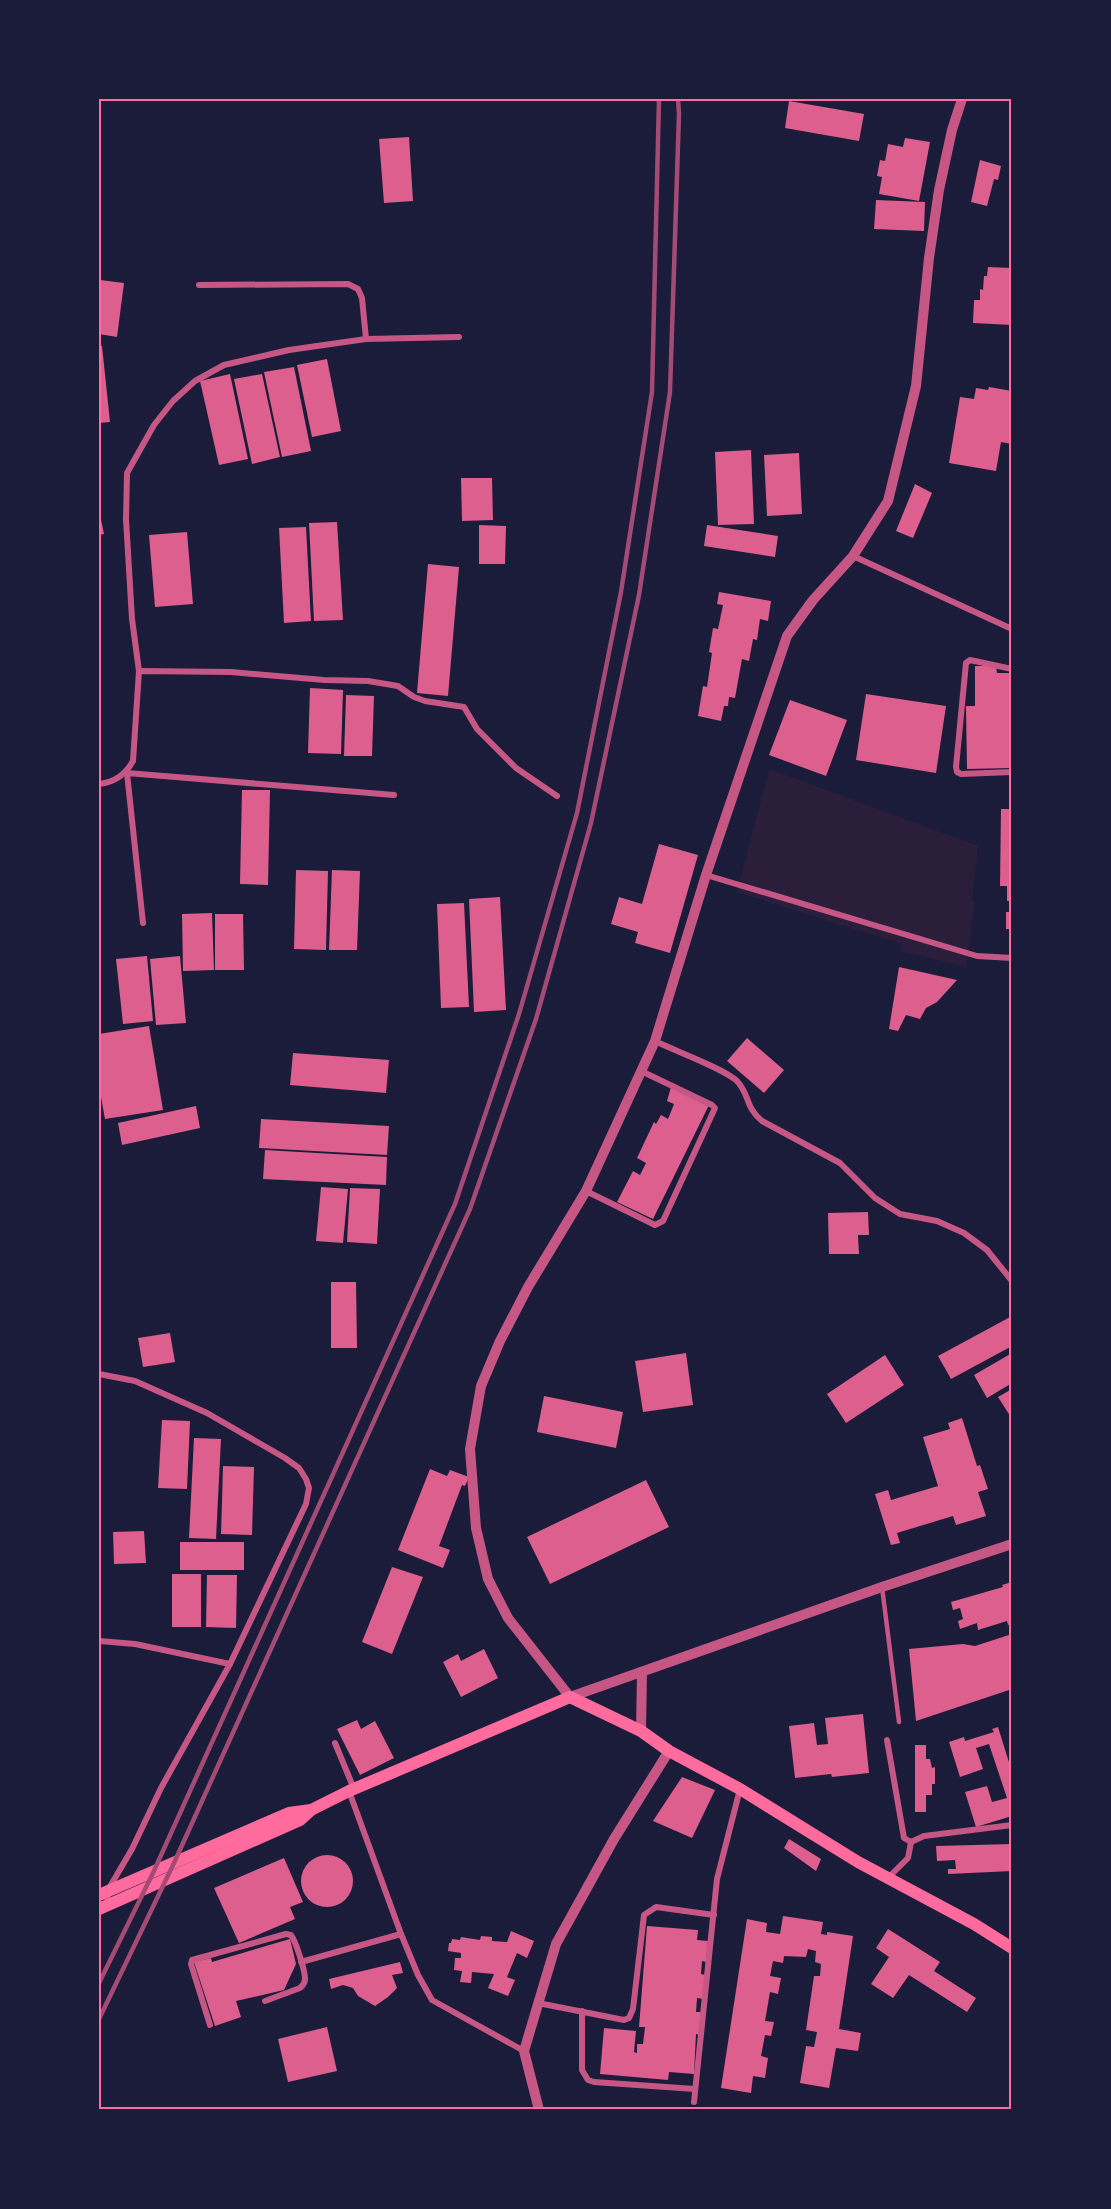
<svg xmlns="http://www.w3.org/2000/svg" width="1111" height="2209" font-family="'Times New Roman',serif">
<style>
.green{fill:#2a1e3b}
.building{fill:#dd5f8e}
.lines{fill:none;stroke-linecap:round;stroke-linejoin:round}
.service{stroke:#c65784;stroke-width:4.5}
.minor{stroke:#c65784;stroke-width:6}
.tertiary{stroke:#c65784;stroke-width:10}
.secondary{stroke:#ff6b9d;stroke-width:12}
.rail{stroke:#a44b75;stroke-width:4.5}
.neatline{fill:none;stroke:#ff6b9d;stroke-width:2}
</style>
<rect width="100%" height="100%" fill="#1b1b3a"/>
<polygon class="green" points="769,769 978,846 972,900 975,902 966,967 901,951 902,944 737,892"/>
<g class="building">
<polygon points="789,101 864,114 859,141 785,128"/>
<polygon points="409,137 413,201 384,203 379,139"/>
<polygon points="905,138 930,142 919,201 879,194 882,177 877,176 880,160 885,161 888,144 903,147"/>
<polygon points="980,160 1001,166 998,180 994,179 987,206 971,202"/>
<polygon points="876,200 925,202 924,231 874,229"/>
<polygon points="988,267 1012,268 1012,325 973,323 974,300 980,300 980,289 983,290 984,276 987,276"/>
<polygon points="100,280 124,283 117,337 99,334"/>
<polygon points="99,346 102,346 110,422 99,423"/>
<polygon points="327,359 341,431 312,437 297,365"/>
<polygon points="294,367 311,451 282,457 264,372"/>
<polygon points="230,374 248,459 219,465 200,381"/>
<polygon points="262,374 280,457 252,464 234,379"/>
<polygon points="989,387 1012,391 1012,444 1001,442 996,471 949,463 960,397 974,399 976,388 988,390"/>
<polygon points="751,450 754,524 718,525 715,452"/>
<polygon points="799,453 802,514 767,516 764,455"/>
<polygon points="461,478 492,478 493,520 462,521"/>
<polygon points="915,484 932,493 913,538 896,531"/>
<polygon points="99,510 104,534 99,535"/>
<polygon points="337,522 343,620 314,621 309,523"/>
<polygon points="479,525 506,526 505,564 479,564"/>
<polygon points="707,525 778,536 775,557 704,546"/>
<polygon points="306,527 311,621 284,623 279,528"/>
<polygon points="187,532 193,604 155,607 149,535"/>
<polygon points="428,564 459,567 448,696 417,693"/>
<polygon points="719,592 771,601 768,621 760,619 757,640 753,639 749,661 742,659 735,698 729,697 728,706 724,706 721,721 698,716 703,686 707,687 712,653 709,652 713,628 718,629 723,605 717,604"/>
<polygon points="975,666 996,666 997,673 1012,673 1012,768 967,769 966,706 975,706"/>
<polygon points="310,688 343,690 341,754 308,753"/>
<polygon points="866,694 946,706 936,773 856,760"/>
<polygon points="346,695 374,696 372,756 344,756"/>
<polygon points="790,700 847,720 826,776 769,755"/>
<polygon points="242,790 270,790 268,885 240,884"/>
<polygon points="1001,809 1012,809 1012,901 1007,901 1007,886 1000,886"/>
<polygon points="659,844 698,855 670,953 635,943 638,932 611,924 619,897 642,904"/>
<polygon points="296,870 328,871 326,950 294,949"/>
<polygon points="332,870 360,871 357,950 329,950"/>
<polygon points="500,897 506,1010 474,1012 469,899"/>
<polygon points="464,903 469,1007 441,1008 437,904"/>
<rect x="1006" y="912" width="6" height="17"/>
<polygon points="212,913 214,970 183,971 182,914"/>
<polygon points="215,914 243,914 244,970 215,970"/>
<polygon points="147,956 153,1021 123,1024 116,959"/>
<polygon points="180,956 186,1023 156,1025 150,959"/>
<polygon points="899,967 957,980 937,1002 926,1008 920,1019 906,1015 898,1031 889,1029"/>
<polygon points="149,1026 163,1110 105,1119 99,1086 99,1034"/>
<polygon points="747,1038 784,1070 764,1093 727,1061"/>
<polygon points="293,1053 389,1060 386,1093 290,1085"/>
<polygon points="671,1087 709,1105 653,1219 617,1202 633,1171 640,1175 646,1163 637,1158 654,1122 656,1124 661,1115 668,1119 674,1104 667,1101"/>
<polygon points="196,1106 200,1128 122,1145 118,1123"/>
<polygon points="261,1119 389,1126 387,1155 259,1148"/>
<polygon points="265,1150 387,1157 386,1185 263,1179"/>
<polygon points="321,1187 348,1189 343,1243 316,1241"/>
<polygon points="350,1188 380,1189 377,1244 347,1242"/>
<polygon points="868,1212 869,1235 858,1235 859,1254 829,1254 828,1213"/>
<polygon points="331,1282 356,1282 357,1348 331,1348"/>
<polygon points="1012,1316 1012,1346 951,1379 938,1356"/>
<polygon points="170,1333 175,1362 143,1367 138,1338"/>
<polygon points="686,1353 693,1405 643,1412 635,1361"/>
<polygon points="1012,1353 1012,1383 987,1398 974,1375"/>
<polygon points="885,1355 904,1385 846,1423 827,1394"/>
<polygon points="1012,1389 1012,1419 998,1397"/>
<polygon points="544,1396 623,1412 616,1448 537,1432"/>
<polygon points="962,1418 977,1466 980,1465 988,1489 978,1492 986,1516 956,1525 953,1516 897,1533 900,1543 891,1545 875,1494 888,1490 891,1500 938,1486 923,1437 950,1429 948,1423"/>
<polygon points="162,1420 190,1421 187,1489 158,1488"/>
<polygon points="194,1438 221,1439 216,1539 189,1538"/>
<polygon points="223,1466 254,1467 252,1535 221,1534"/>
<polygon points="430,1469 447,1476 450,1470 469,1477 465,1486 462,1485 439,1546 450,1550 443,1568 398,1550"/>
<polygon points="646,1480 669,1527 550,1584 527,1537"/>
<polygon points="144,1531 146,1563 114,1564 113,1532"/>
<rect x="180" y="1542" width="64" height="28"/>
<polygon points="392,1567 423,1577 392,1654 362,1642"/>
<rect x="172" y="1574" width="29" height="53"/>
<polygon points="207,1575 237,1575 236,1628 206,1627"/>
<polygon points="1012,1582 1012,1624 1008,1625 1007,1621 978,1630 977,1623 960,1629 958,1621 963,1619 960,1608 953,1610 951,1602 1003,1587 1002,1585"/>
<polygon points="1012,1634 1012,1689 916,1721 909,1649 963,1644 975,1646"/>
<polygon points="484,1649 498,1678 461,1697 443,1662 458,1654 461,1661"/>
<polygon points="863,1714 869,1773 832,1777 831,1774 795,1778 789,1726 814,1723 817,1745 828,1744 825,1718"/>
<polygon points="357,1720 361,1729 375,1721 394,1758 360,1775 337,1729"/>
<polygon points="998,1727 1012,1772 1012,1816 976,1827 965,1792 987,1786 992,1802 1007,1798 989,1744 976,1748 983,1769 960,1777 949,1742 964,1737 965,1741 994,1732 992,1729"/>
<polygon points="915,1745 926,1745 926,1759 930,1759 932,1768 935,1767 935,1784 932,1784 932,1795 926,1795 926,1812 915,1812"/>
<polygon points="682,1777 715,1790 692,1838 653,1821"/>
<polygon points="789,1839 821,1859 816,1871 784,1848"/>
<polygon points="1012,1844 1012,1871 948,1874 948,1869 956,1869 955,1860 937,1861 936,1846"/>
<circle cx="327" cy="1881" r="26"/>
<polygon points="284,1858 303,1902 290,1907 295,1919 239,1943 214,1888"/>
<polygon points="783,1916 823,1922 821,1934 827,1935 827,1932 853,1936 839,2029 861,2033 858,2051 836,2048 829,2088 800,2083 806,2046 814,2047 817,2032 806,2030 814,1976 820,1976 821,1964 815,1962 816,1951 808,1949 806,1957 784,1956 783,1963 773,1961 770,1976 781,1978 778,1994 770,1992 765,2021 774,2022 771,2036 765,2035 761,2056 768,2058 765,2078 753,2076 751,2093 721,2088 747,1919 767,1923 766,1932 780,1934"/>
<polygon points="647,1926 698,1930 697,1940 708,1941 706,1962 702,1961 701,1974 705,1975 703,1999 697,1998 696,2012 702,2012 700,2035 696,2034 694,2074 669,2072 668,2080 600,2074 604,2028 636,2031 634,2052 637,2053 637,2044 643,2044 645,2027 639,2027"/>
<polygon points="888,1929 940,1962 934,1971 976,1998 967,2012 909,1975 893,1998 871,1984 889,1957 876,1948"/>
<polygon points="511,1931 534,1941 527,1958 517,1953 507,1977 515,1980 508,1996 488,1988 494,1974 472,1972 471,1983 460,1982 462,1971 454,1970 455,1958 461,1958 461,1953 448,1951 449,1943 451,1943 452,1939 460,1940 461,1937 480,1940 481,1936 492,1937 492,1941 507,1942"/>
<polygon points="290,1939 296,1964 284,1990 236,2001 241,2017 215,2026 194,1962 211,1958 212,1962"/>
<polygon points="400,1962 403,1973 392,1975 397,1988 388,1997 375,2006 358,1996 353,1988 343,1985 331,1989 329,1979"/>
<polygon points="327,2027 337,2071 288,2082 278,2039"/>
</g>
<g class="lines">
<polyline class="service" points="882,1587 899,1722"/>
<g class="minor">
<polyline points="199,285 348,284 358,289 362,298 366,339"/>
<polyline points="853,556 1012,629"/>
<polyline points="1012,669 970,660 966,663 956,767 957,772 961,774 1012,772"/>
<polyline points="139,671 132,619 126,519 127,473 154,425 173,401 195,381 224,365 289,350 366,339 459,337"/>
<path d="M99,784C115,782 125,775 133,761L139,671L231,672L324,680L368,681L398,686L414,697L425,701L464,707L477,729L516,768L557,796"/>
<polyline points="706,875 977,956 1012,958"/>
<polyline points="143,923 127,773 394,795"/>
<path d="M655,1041C673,1050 725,1069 737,1081C750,1095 745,1107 762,1121L840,1163L875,1198L900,1214L937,1221L964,1233L987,1250L1012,1281"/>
<polyline points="586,1191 655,1225 663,1221 715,1108 712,1105 641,1071"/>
<polyline points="99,1374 135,1381 207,1413 285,1458 299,1468 306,1479 309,1488 306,1504 230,1664"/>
<polyline points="99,1641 135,1644 230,1664 161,1788 132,1849 108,1890 107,1905"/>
<polyline points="887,1740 904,1838 911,1842 908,1858 888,1878"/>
<polyline points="335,1743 354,1789"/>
<polyline points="349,1791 401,1934 418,1975 432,2000 524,2051"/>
<polyline points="911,1842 924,1836 1012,1825"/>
<polyline points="301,1962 401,1934"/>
<polyline points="538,2003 624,2020 629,2018 633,2009 644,1915 656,1907 714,1915"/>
<polyline points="582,2011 582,2070 588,2080 594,2082 695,2089"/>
<path d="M210,2025L191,1964L192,1960L286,1934L291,1935C296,1942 305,1970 305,1979C305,1984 303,1985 300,1988L265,2001"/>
<polyline points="694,2102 717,1879 740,1789"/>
</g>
<g class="tertiary">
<polyline points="962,99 952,130 939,190 929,258 916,386 888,501 853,556 813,600 787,636 706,875 655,1041 586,1191 528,1287 500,1341 481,1386 470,1449 476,1528 488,1579 508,1618 570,1697 882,1587 1012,1544"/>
<polyline points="641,1731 642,1672"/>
<polyline points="539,2110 524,2051 556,1944 614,1839 669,1751"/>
</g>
<g class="secondary">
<polyline points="99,1895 289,1813 311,1810 349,1791 570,1697 641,1731 669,1751 740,1789 858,1862 974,1924 1012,1948"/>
<polyline points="99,1909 300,1820 311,1810"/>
</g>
<g class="rail">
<polyline points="99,1983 153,1873 455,1204 519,1014 577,813 621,592 652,392 659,99"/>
<polyline points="99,2019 174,1863 470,1209 536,1019 591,823 639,595 670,392 679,114 678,99"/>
</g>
</g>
<rect width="1111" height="2209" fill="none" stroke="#1b1b3a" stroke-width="201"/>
<rect x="100" y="100" width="910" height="2008" class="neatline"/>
</svg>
